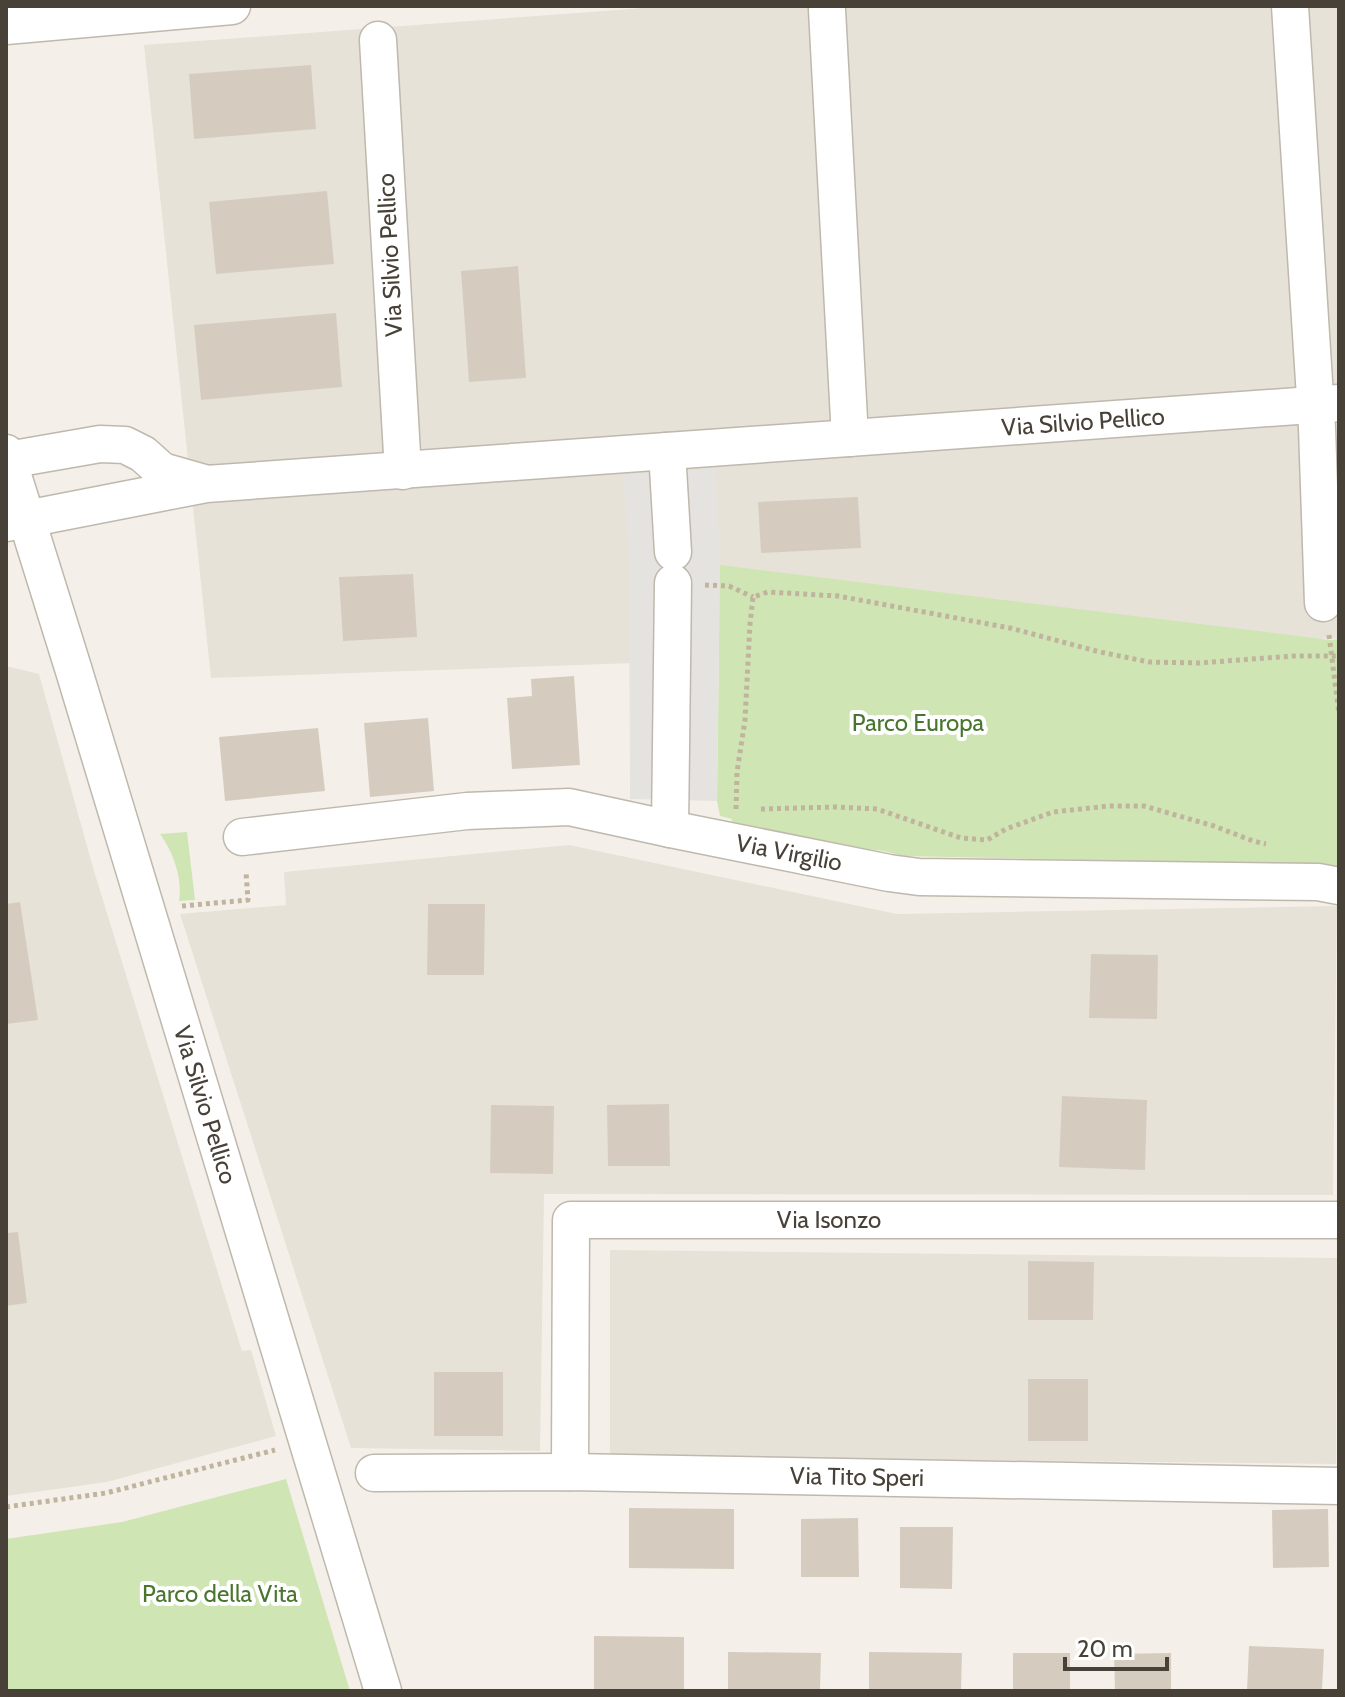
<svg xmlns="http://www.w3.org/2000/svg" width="1345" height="1697" font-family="Cabin,sans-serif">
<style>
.residential{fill:#e7e2d7}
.green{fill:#cfe5b4}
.parking{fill:#e5e3e0}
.building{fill:#d5ccbf}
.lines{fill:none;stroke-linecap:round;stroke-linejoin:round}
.minor-casing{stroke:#bfb8ac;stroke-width:39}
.path{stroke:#c0b49e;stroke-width:5;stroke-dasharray:4 4;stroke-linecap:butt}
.minor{stroke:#fff;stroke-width:36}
.labels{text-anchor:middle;stroke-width:8;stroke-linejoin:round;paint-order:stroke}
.street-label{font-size:24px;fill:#474138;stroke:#fff}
.park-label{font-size:24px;fill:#49762e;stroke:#fff}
</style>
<rect width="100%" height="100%" fill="#f4f0e9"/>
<g class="residential">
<polygon points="672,6 1339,6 1339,638 211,678 144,45"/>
<polygon points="6,666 39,674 94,871 242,1351 251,1350 276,1436 107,1482 6,1496"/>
<polygon points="569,845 897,914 1337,906 1333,1195 544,1194 540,1451 351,1448 180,914 286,905 284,872"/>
<polygon points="610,1250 1337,1258 1336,1464 610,1456"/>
</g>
<g class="green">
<polygon points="720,565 1330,640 1339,639 1339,866 904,856 883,851 732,833 732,819 720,816 717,801"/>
<path d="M187,832L195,900L179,901C183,880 173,851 160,834Z"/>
<polygon points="286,1479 350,1691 6,1691 6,1539 122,1522"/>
</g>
<polygon class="parking" points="716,469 720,565 717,801 630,799 629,561 623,474"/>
<g class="building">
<polygon points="311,65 316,129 194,139 189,74"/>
<polygon points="327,191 334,264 216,274 209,202"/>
<polygon points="518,266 526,378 469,382 461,271"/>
<polygon points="336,313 342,387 201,400 194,325"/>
<polygon points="858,497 861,548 761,553 758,502"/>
<polygon points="413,574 417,637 343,641 339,577"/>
<polygon points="574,676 580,765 512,769 507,698 532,696 531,679"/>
<polygon points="428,718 434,791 370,797 364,723"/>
<polygon points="318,728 325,791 225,801 219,737"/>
<polygon points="20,902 38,1020 6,1024 6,904"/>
<polygon points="428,904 485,904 484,975 427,975"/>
<polygon points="1091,954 1158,955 1157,1019 1089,1018"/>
<polygon points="1062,1096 1147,1100 1145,1170 1059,1167"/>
<polygon points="669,1104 670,1166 608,1166 607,1105"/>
<polygon points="491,1105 554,1106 553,1174 490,1173"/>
<polygon points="18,1232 27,1303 6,1306 6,1233"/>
<polygon points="1028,1261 1094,1262 1093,1320 1028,1320"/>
<rect x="434" y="1372" width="69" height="64"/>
<rect x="1028" y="1379" width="60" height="62"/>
<polygon points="629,1508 734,1509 734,1569 629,1568"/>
<polygon points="1328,1509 1329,1567 1273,1568 1272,1510"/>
<polygon points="858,1518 859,1577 801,1577 801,1519"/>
<polygon points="900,1527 953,1527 952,1589 900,1588"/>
<polygon points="594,1636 684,1637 684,1691 594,1691"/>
<polygon points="1249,1646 1324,1649 1322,1691 1247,1691"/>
<polygon points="728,1652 821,1653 820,1691 728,1691"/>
<polygon points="869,1652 962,1653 961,1691 869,1691"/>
<rect x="1013" y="1653" width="57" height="38"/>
<polygon points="1171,1653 1171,1691 1115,1691 1114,1654"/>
</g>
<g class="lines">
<defs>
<g id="minor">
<polyline points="1290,6 1317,428 1323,603"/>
<polyline points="827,10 850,438"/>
<polyline points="6,26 232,6"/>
<polyline points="378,40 403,471"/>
<polyline points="667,451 673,552"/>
<polyline points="6,453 74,671 383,1691"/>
<polyline points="8,460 100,444 125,445 143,454 162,471 204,483"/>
<polyline points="6,523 206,484 1339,403"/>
<polyline points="670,829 673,583"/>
<polyline points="242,837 467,811 569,807 670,829 889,873 919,877 1318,882 1339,886"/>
<polyline points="570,1472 571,1220 1339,1220"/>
<polyline points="374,1473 570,1472 1339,1486"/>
</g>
</defs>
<use href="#minor" class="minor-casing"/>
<g class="path">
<polyline points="705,585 729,586 753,597"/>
<polyline points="1329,635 1339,714"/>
<polyline points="736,809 737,772 745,720 750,624 753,597 768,592 838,596 1010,628 1100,652 1149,662 1199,663 1293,656 1339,656"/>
<polyline points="761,809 836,807 877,809 961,838 987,840 1006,829 1053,812 1109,806 1144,806 1214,826 1253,841 1266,844"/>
<polyline points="182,906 248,900 246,872"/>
<polyline points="6,1507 106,1493 275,1450"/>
</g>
<use href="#minor" class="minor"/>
</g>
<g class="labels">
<g class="street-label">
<text transform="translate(390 255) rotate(-93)" y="8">Via Silvio Pellico</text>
<text transform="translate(1083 422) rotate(-4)" y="8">Via Silvio Pellico</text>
<text transform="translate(789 853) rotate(11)" y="8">Via Virgilio</text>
<text transform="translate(205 1105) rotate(73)" y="8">Via Silvio Pellico</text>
<text x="829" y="1228">Via Isonzo</text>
<text transform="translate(857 1477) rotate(1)" y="8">Via Tito Speri</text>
</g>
<g class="park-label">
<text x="918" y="731">Parco Europa</text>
<text x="220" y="1602">Parco della Vita</text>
</g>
</g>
<rect width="1345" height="1697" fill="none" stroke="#474138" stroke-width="16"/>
<path d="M1065 1657v12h102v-12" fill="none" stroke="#474138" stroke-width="4"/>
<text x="1077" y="1657" font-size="24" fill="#474138" stroke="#ffffff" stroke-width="6" paint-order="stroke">20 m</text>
</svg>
